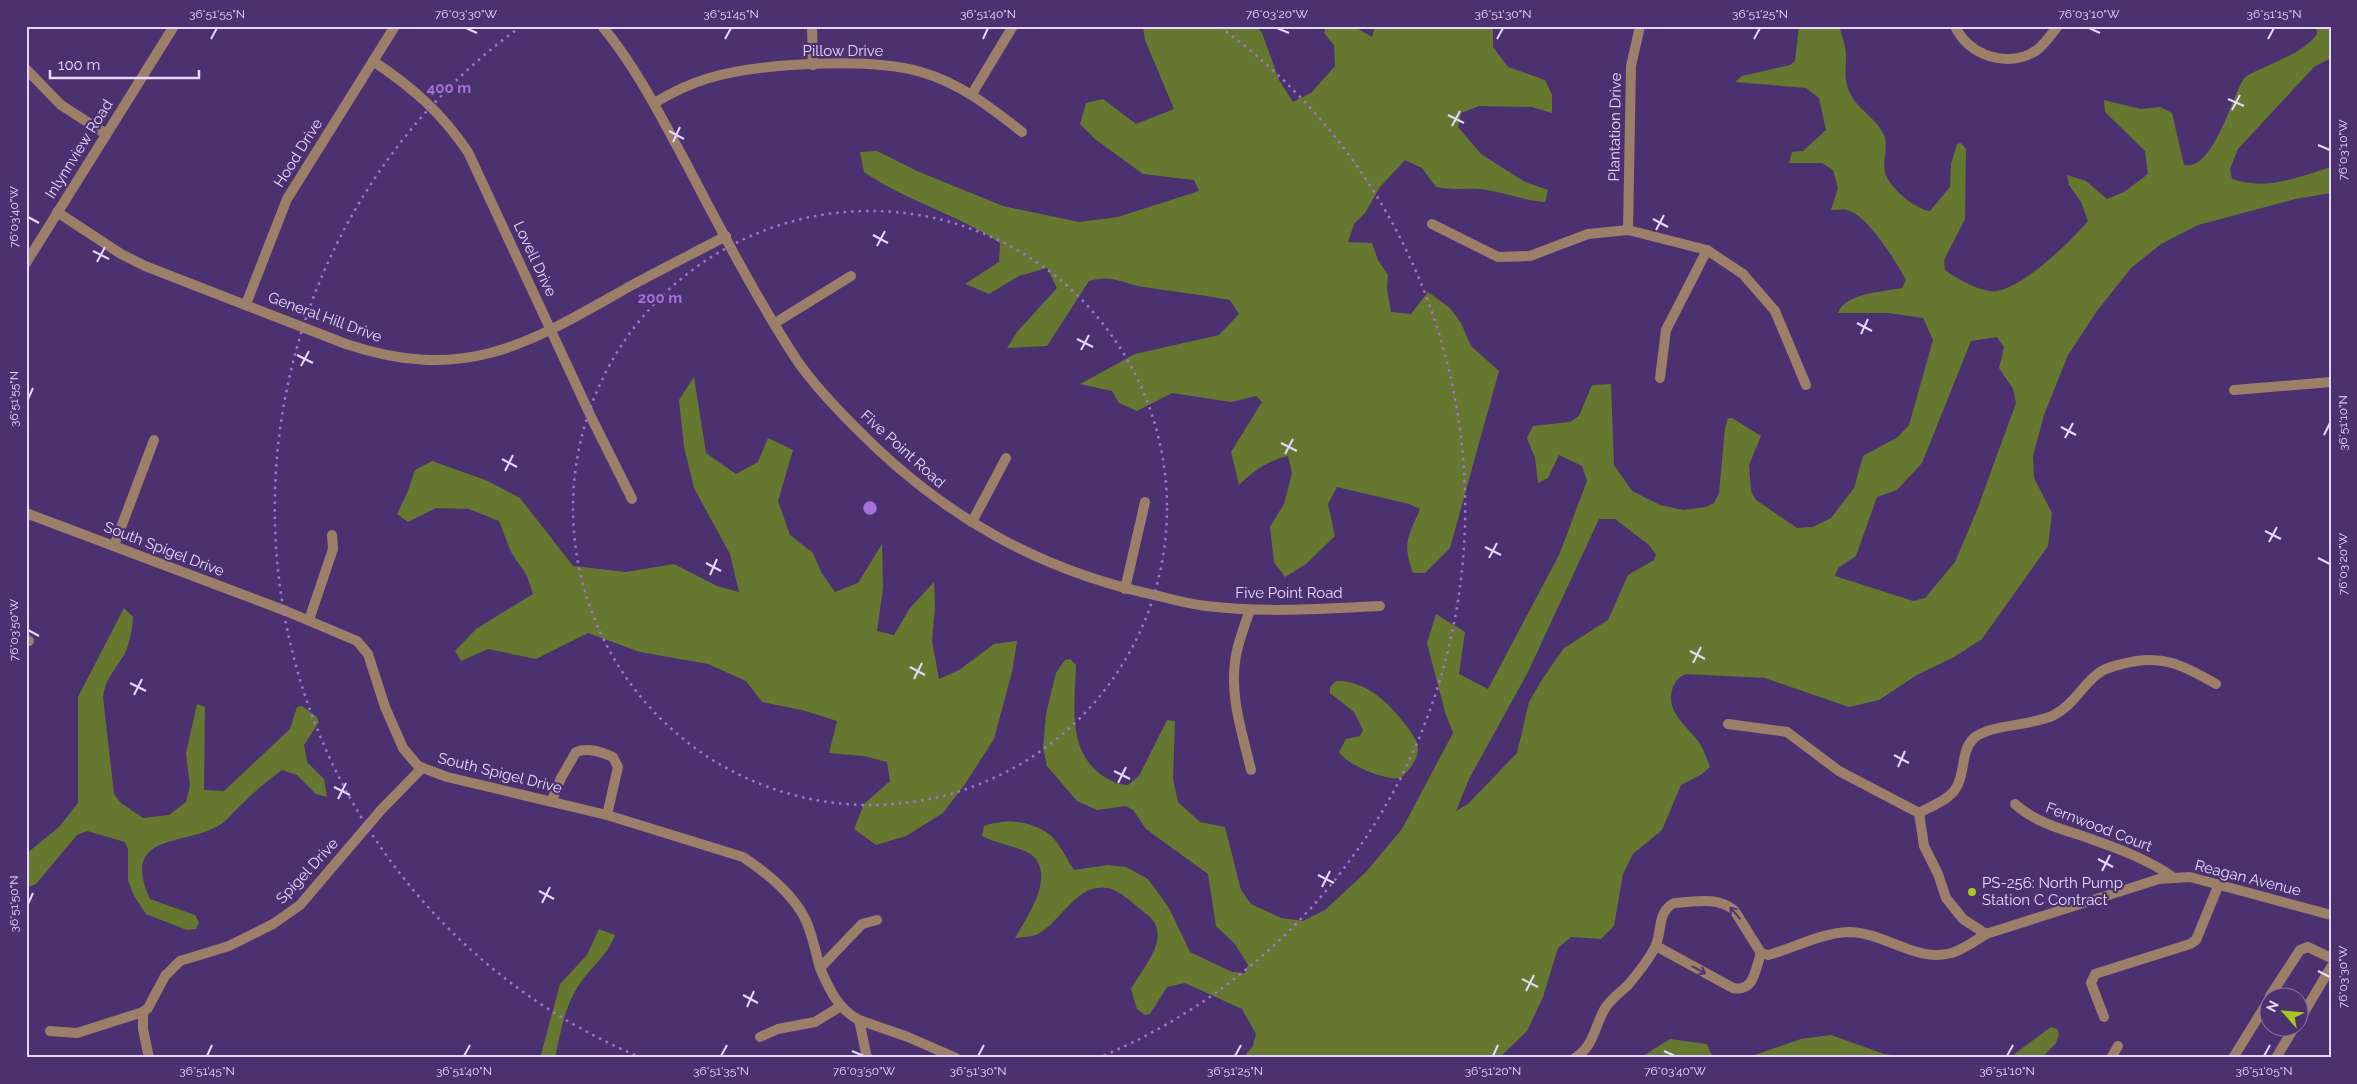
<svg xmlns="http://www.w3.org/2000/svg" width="2357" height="1084" font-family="Raleway,sans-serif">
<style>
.water{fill:#667830;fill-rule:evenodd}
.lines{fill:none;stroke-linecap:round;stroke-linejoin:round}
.minor{stroke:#9b7f68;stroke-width:10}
.oneway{stroke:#503570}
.ticks{fill:none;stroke:#e5d8fd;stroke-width:2}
.ring{fill:none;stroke:#a571d8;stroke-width:2.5;stroke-dasharray:2.5 5}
.poi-dot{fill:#a6c822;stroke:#4c3170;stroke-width:2}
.labels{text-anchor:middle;stroke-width:4.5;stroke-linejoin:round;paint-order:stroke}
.street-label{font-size:15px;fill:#e5d8fd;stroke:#4c3170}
.poi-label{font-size:15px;fill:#e5d8fd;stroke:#4c3170;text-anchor:start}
.centre{fill:#a571d8;stroke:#4c3170;stroke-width:2.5}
.ring-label{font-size:15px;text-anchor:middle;font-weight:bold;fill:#a571d8;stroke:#4c3170;stroke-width:4.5;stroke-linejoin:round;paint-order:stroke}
.neatline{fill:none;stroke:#e5d8fd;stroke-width:2}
.ticks-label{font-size:12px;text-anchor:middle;fill:#e5d8fd}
</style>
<rect width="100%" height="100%" fill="#4c3170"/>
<g class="water">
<path d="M1143,26H1256L1262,33L1279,80L1293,102L1311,93L1335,66L1334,45L1324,33L1326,26H1353L1372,37L1375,26H1493V47L1508,67L1545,80L1552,95V113L1532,107L1479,106L1461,113L1458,127L1481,154L1525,182L1548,190L1545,202C1525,201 1507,193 1487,190C1470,187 1454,191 1436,187L1422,168L1405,160L1380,187L1365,213L1354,224L1348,242L1372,243L1378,260L1388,275L1387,289L1391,312L1411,314L1428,292L1450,308L1461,323L1471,346L1499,371L1450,548L1425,573H1413C1402,542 1408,538 1420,509L1409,504L1337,487L1328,504L1335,536L1306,564L1285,577L1274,562L1270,527L1284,504L1292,473L1288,456C1269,460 1252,472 1239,485L1231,452L1262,402L1256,396L1231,402L1172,393L1137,411L1119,403L1112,391L1080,384L1135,354L1219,335L1239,314L1230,300C1199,294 1168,291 1138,286C1117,281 1112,275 1089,281L1047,346L1007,348L1017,332L1057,288L1047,268L1019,276L989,294L965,284L999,262L1000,243C957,214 906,201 864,172L860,152L877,151L917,171L1003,206L1079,222L1118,217L1199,191L1194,180L1143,174L1095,139L1080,124L1086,103L1103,99L1136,124L1174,109L1145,40Z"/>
<path d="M1799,26H1839C1842,36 1846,46 1846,56C1846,67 1844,80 1849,91C1856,109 1876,117 1884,135C1889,147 1882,161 1885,173C1889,187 1916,210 1930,211L1950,187L1951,164L1957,144L1961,143L1966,149L1965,219L1944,260L1945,270C1955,278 1984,294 1997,291C2026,285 2069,243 2088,221L2081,202L2069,185L2067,175L2086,181L2107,199L2124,192L2148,174L2145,151L2105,112L2104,100L2141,109L2160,107L2172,113L2184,165C2213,171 2231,100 2243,80C2246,75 2254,72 2259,70C2279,60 2304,52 2317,34L2316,26H2331V58L2314,67L2238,149L2230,169L2232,179C2265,191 2299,177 2331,167V193L2295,199L2198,225L2161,244L2131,268L2097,311L2068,355L2044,415L2033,456L2034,478L2052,513L2048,546L1982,639L1954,657L1917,675L1879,700L1849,707L1765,678L1686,674C1679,677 1676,680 1673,687C1664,710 1686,725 1698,741C1704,749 1706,758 1710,767L1702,774L1681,785L1662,830L1633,854L1623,874L1614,926L1601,939L1571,937L1558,948L1543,997L1527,1031L1499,1058H1243L1253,1046L1256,1034L1242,1009L1185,983L1167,987L1150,1014L1145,1015L1137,1009L1131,989C1144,966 1175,934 1145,913C1136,906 1125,895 1114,890C1079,877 1063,921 1038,934C1032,937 1022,937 1015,938C1027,917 1055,878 1033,856C1025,848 994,843 982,836L984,826C1005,818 1031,820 1050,835C1060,843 1067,860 1074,870L1108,865L1126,867L1148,879L1169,908L1190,952L1232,972L1245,973L1248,965L1235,944L1216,926L1208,874L1146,829L1133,810L1126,806L1097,810L1077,801L1047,766L1043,748L1046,714L1056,673L1065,660L1070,659L1076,665C1075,703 1066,751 1103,776C1112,781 1117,785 1128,785L1139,776L1167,720L1175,721L1173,779L1178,802L1200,822L1225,827L1241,890L1251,904L1281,918L1303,921L1325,910L1366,872L1402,829L1453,733L1445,712L1427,643L1436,614L1465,632L1459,674L1488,689L1559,555L1587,481L1582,466L1559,455L1548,478L1538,483L1535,458L1527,438L1533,426L1570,422L1579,416L1592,385L1611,384L1614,465L1632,491L1660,505L1683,510L1706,507L1714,503L1719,493L1725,428L1728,418H1732L1761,436L1749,465L1751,491L1756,500L1797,528L1813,527L1831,518L1854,488L1863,456L1898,437L1909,425L1933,340L1923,318L1888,313H1838C1845,293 1883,292 1902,288L1906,280C1896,262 1868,215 1847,210C1842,209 1836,210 1831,210L1838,188L1833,170L1822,163H1789L1792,152L1803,151L1826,130L1819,98L1806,88L1735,82L1742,76L1790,65L1795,61ZM1997,337L2004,347L1999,368L2013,389L2016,403L1977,510L1955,562L1925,598L1913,601L1835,576L1838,568L1856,556L1877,497L1897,490L1922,463L1971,341ZM1599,519H1615L1649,545L1656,555L1654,560L1628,575L1608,620L1564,648L1543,678L1529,702L1517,753L1468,804L1456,811L1469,779L1528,672Z"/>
<polygon points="694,377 706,453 736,474 758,462 768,438 793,450 778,501 790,535 813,553 821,572 835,592 858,583 882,544 883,588 877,631 894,635 910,608 934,582 935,606 932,641 939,679 959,670 994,644 1017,641 1012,672 994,739 965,784 943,813 906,836 876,845 854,829 864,804 890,781 887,762 864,756 829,753 837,721 802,710 762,702 746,681 708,664 640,652 588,633 536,659 488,649 461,661 455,651 476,629 533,594 527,576 511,552 499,521 469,509 436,508 408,522 397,514 408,491 415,470 432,461 488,481 520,498 573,566 626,572 674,564 717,586 739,592 730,554 694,488 684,447 679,400"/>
<path d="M124,608L133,617C132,630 130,644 124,655C115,670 105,679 103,697L114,794L121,803L143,818L169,815L186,802L190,786L186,753L197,704L205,707L204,790L224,791L290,729L297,707L302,706L317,717L319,722L304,745L307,762L324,779L327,797L316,794L297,775L282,770C267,781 254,792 241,805C234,811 226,822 218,826C183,846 120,833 150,899L195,915L199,922L196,929L187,930L146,914L134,896L128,880V849L125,842L87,831L77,835L36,884L26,888V854L59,827L78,803V697Z"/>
<path d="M1336,681C1367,680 1391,705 1408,728C1412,734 1418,741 1418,749C1418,760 1408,771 1401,778C1386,781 1347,765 1339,752L1346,739L1360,736L1363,730L1354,712L1330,693V687Z"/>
<path d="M599,929L615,935C607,957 588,969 577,988C564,1009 560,1035 555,1058H540L560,984L587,955Z"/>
<polygon points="2051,1027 2057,1029 2059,1034 2056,1043 2042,1058 2009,1058"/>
<polygon points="1831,1035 1884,1054 1919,1058 1746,1058 1801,1039"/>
<polygon points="1670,1039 1707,1044 1713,1058 1640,1058"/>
</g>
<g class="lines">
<g class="minor">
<path d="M602,26C636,67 660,115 685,161C720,228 755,296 796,359C813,384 834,406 855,427C941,515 1039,571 1159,596C1174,600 1190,604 1206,606C1264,613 1321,609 1380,606"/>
<polyline points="812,26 813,65"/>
<path d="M1955,26C1968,56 2009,69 2037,50C2045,44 2052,33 2058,26"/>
<path d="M373,61C413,88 441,112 468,152L593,421L632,499"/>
<polyline points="26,69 61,105 106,134"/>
<polyline points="972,94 1013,26"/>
<path d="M654,103C671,93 689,84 709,78C760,63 870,57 921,72C960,83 990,107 1022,132"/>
<path d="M57,212L121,254L145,266L346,344C463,383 525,346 625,289C658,271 692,254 726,236"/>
<polyline points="1432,224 1498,257 1530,256 1588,234 1628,230 1707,250 1743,274 1775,311 1806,385"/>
<polyline points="1628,230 1631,66 1640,26"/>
<polyline points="26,263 174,26"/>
<polyline points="246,304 287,199 395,26"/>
<polyline points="775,323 851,276"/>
<polyline points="1660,378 1666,330 1707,250"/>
<polyline points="2234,390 2331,382"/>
<path d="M26,513L286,611L357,641L368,654L385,707L403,748L418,766L447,777L607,815L743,857C767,873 796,897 807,923C813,938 816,953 820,968"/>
<polyline points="972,522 1006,458"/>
<polyline points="114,546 154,440"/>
<polyline points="1125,589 1145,502"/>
<path d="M1250,610C1244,627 1237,644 1235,662C1230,699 1243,735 1251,770"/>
<polyline points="309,620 333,549 332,535"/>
<polyline points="26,639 29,641"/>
<polyline points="1728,724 1787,732 1839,771 1919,813"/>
<path d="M552,800L561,778L576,752C588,747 601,752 613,757L618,767L607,815"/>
<path d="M2015,804C2036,823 2062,829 2088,838C2117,848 2147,859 2173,877"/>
<path d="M1919,813C1931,806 1949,800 1956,788C1966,773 1960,751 1974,738C1990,724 2033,726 2054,715C2072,706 2080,689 2095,676C2102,669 2113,666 2122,664C2161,653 2183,665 2216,684"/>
<polyline points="1919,813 1924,846 1938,874 1946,898 1963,919 1986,934"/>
<path d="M1656,946L1733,988C1755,992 1755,969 1761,953"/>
<path d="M1761,953L1768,955C1794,948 1821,933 1848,932C1885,932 1915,963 1952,953C1964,949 1975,941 1986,934L2159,879L2190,877L2331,915"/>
<polyline points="2270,996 2300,950 2308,947 2331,958"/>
<polyline points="2104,1017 2091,983 2095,974 2190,944 2196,940 2219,884"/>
<polyline points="2300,1019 2331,967"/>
<polyline points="859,1020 908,1037 956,1058"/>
<polyline points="50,1031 77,1033 143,1012"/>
<polyline points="760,1037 778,1029 815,1022 841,1006"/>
<polyline points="149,1058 143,1029 143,1012 148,1008 165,976 180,961 229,946 273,924 300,905 381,810 422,768"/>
<path d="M867,1058L859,1020C838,1009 829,989 820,968L862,924L877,920"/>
<path d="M1575,1058C1594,1046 1594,1028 1604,1010C1610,999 1620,993 1628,985C1637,974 1649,960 1655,947C1663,931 1656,913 1674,903C1695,902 1717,896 1734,910L1761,953"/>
<polyline points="2111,1058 2118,1046"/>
<polyline points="2233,1058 2270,998"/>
<polyline points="2276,1058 2295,1026"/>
</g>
</g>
<defs><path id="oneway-shaft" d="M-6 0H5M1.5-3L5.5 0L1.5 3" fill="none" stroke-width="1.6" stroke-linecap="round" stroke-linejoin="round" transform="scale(1.25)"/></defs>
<g class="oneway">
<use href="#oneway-shaft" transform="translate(1735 913) rotate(-131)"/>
<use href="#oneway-shaft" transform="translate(1699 970) rotate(28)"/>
</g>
<path class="ticks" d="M466,28L477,33M1277,28L1289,33M2089,28L2100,33M211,39L217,28M725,39L731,28M983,39L988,28M1497,39L1503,28M1754,39L1760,28M2268,39L2274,28M2228,99L2244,106M2232,110L2240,95M1448,115L1464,123M1452,126L1460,111M669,131L684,139M673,142L680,127M2318,145L2330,150M28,217L39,223M1653,219L1668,227M1656,230L1664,215M873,235L888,243M877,246L885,231M93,251L109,259M97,262L105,247M1857,323L1872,331M1861,334L1868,319M1077,339L1093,347M1081,350L1089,335M297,355L313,363M301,366L309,351M28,399L33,388M2061,427L2076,435M2324,435L2330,423M2065,438L2073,423M1281,443L1297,451M1285,454L1293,439M502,459L517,467M505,471L513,455M2265,531L2281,539M2269,542L2277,527M1485,547L1501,555M1489,558L1497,543M2318,558L2330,564M706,563L721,571M710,575L717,559M28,630L39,636M1690,651L1705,659M1693,663L1701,647M910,667L925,675M914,679L922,663M130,683L146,691M134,695L142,679M1894,755L1909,763M1898,767L1905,751M1114,771L1130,779M1118,783L1126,767M334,787L350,795M338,799L346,783M2098,859L2113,867M2102,871L2110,855M1318,875L1334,883M1322,887L1330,871M539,891L554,899M542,903L550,887M28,904L33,893M2318,971L2330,977M1522,979L1538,987M1526,991L1534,975M743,995L758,1003M747,1007L754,991M852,1051L864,1056M1664,1051L1675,1056M207,1056L212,1045M464,1056L470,1045M721,1056L727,1045M978,1056L984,1045M1235,1056L1241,1045M1493,1056L1498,1045M2007,1056L2013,1045M2264,1056L2270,1045"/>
<g class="ring">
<circle cx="870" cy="508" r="297"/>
<path d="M642 1058A595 595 0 0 1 520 27M1220 27A595 595 0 0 1 1098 1058"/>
</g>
<circle class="poi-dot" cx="1972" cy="892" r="5"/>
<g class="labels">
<g class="street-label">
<text x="843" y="56">Pillow Drive</text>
<text transform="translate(1615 127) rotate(-89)" y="5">Plantation Drive</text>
<text transform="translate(79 149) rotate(-58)" y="5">Inlynnview Road</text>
<text transform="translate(298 153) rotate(-58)" y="5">Hood Drive</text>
<text transform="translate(535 259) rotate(65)" y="5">Lovell Drive</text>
<text transform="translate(325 317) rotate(20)" y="5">General Hill Drive</text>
<text transform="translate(903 449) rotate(42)" y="5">Five Point Road</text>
<text transform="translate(164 549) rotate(21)" y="5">South Spigel Drive</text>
<text x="1289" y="598">Five Point Road</text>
<text transform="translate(500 773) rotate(14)" y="5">South Spigel Drive</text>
<text transform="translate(2099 827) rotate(21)" y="5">Fernwood Court</text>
<text transform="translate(307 871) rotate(-47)" y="5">Spigel Drive</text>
<text transform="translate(2248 878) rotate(14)" y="5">Reagan Avenue</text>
</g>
<g class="poi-label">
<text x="1982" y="888">PS-256: North Pump<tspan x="1982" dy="17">Station C Contract</tspan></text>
</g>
</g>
<circle cx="870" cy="508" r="8" class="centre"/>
<g class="ring-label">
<text x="449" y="93">400 m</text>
<text x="660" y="303">200 m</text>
</g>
<rect width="2357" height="1084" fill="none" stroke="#4c3170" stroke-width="55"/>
<g transform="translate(2284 1012) rotate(297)"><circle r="24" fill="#4c3170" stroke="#8974a8"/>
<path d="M0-4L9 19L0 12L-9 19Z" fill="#a6c822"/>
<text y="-8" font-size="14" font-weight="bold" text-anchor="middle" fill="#e5d8fd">N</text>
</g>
<path d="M50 70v8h149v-8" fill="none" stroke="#e5d8fd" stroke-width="2.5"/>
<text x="58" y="70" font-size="15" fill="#e5d8fd" stroke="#4c3170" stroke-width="4" paint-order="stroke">100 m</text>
<rect x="28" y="28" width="2302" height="1028" class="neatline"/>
<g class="ticks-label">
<text x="217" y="18">36°51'55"N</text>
<text x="466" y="18">76°03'30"W</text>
<text x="731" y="18">36°51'45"N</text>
<text x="988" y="18">36°51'40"N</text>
<text x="1277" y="18">76°03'20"W</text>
<text x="1503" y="18">36°51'30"N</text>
<text x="1760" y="18">36°51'25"N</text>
<text x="2089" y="18">76°03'10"W</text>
<text x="2274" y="18">36°51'15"N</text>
<text transform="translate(2343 150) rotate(-90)" y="4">76°03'10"W</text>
<text transform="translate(14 217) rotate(-90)" y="4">76°03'40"W</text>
<text transform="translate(14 399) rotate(-90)" y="4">36°51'55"N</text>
<text transform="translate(2343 423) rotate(-90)" y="4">36°51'10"N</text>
<text transform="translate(2343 564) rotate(-90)" y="4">76°03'20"W</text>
<text transform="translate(14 630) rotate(-90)" y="4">76°03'50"W</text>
<text transform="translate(14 904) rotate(-90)" y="4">36°51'50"N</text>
<text transform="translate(2343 977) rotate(-90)" y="4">76°03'30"W</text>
<text x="207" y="1075">36°51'45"N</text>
<text x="464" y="1075">36°51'40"N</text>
<text x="721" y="1075">36°51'35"N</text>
<text x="864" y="1075">76°03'50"W</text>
<text x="978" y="1075">36°51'30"N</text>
<text x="1235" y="1075">36°51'25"N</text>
<text x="1493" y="1075">36°51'20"N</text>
<text x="1675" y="1075">76°03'40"W</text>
<text x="2007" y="1075">36°51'10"N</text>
<text x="2264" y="1075">36°51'05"N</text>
</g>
</svg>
